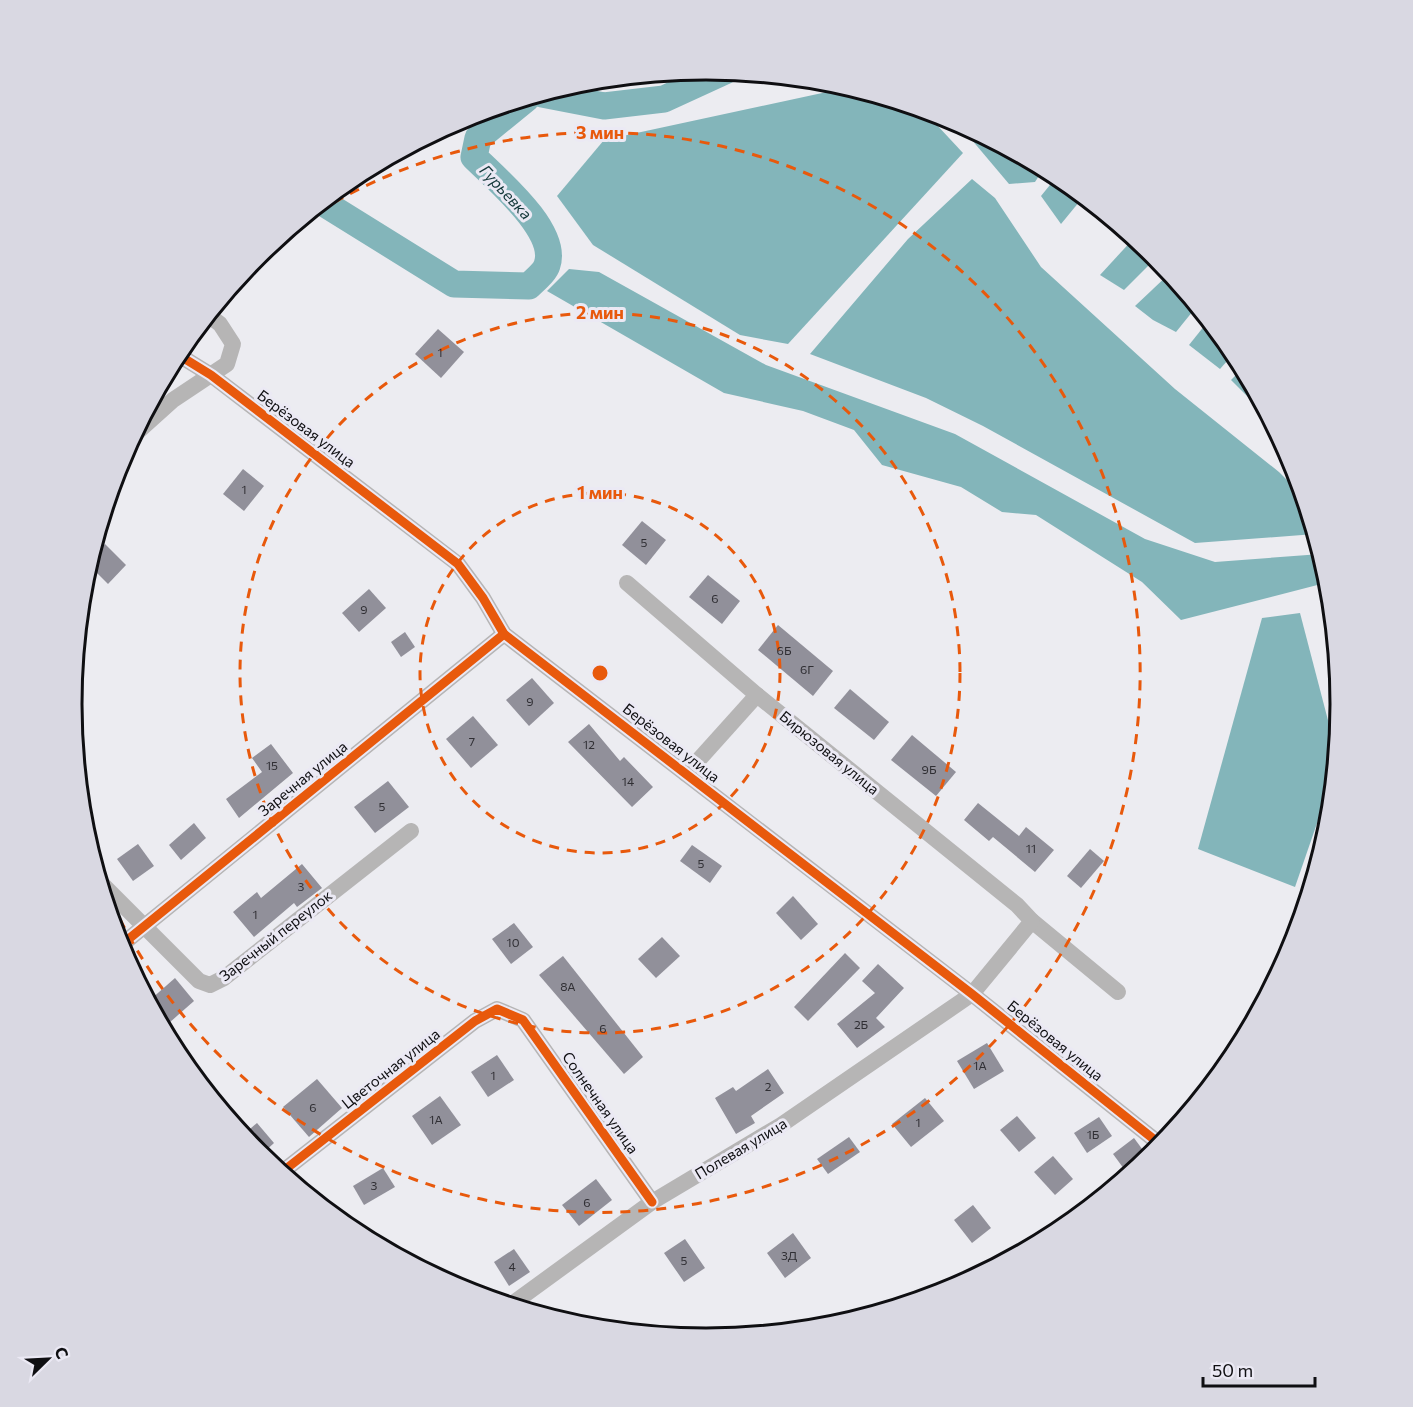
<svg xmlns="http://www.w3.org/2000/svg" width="1413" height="1407" font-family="Commissioner,sans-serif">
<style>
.water{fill:#83b5ba}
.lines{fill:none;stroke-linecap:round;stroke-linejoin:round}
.river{stroke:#83b5ba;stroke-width:27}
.building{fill:#91909a}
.service{stroke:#b6b5b5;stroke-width:8}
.minor{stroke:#b6b5b5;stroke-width:16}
.cycleway-casing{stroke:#ebe9f4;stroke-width:13}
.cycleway{stroke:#e8590c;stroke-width:9}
.ring{fill:none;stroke:#e8590c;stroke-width:3;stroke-dasharray:10 8}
.labels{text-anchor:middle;stroke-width:6;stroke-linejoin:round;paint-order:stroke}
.number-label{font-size:12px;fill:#302f34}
.street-label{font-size:15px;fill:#0f0f12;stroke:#ebe9f4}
.water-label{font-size:16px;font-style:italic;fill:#133739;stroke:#ebe9f4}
.rim{fill:none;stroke:#0f0f12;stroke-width:3}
.centre{fill:#e8590c;stroke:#ebe9f4;stroke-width:3}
.ring-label{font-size:18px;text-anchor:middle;font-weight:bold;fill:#e8590c;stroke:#ebe9f4;stroke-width:6;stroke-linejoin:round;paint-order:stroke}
</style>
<rect width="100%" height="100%" fill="#ececf1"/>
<g class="water">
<polygon points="850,87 922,109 963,153 788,344 740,335 593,245 557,196 604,140"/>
<polygon points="955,120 1044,168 1035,182 1009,184"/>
<polygon points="1058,175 1084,196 1061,224 1041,196"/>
<polygon points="972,179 995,198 1041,267 1175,389 1279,472 1303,496 1315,534 1195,543 983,426 926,398 810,354 908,239"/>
<polygon points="1134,238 1157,257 1124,290 1100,275"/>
<polygon points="569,269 599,272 766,365 955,434 1145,539 1215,562 1321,554 1329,582 1181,620 1142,582 1036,515 1002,512 961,487 882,465 854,430 803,411 724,393 547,291"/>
<polygon points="1170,273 1197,306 1176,332 1153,320 1135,306"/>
<polygon points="1209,320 1235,352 1220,369 1189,345"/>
<polygon points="1243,368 1261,401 1257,406 1231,380"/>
<polygon points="1300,613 1336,751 1334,774 1295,887 1198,849 1262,618"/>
</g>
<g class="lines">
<g class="river">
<polyline points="542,94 604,106 664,99 725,71"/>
<path d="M322,202L454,284L529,286C535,280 545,272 547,265C559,231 496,179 474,157L478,138L527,98"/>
</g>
</g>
<g class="building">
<polygon points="438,329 464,352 441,378 415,354"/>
<polygon points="243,469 264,486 244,511 223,494"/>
<polygon points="642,521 666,540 646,565 622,545"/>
<polygon points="105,544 126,565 108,584 89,565 91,559"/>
<polygon points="708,575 740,601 722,624 689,597"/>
<polygon points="369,589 386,608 359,632 342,613"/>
<polygon points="778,625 833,671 813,696 758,650"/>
<polygon points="405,632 415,647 401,657 391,642"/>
<polygon points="532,678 554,703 529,726 506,700"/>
<polygon points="850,689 889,722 874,740 834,708"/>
<polygon points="473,716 498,745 471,768 446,739"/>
<polygon points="589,724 620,761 624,757 653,787 632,807 568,742"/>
<polygon points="912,735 956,772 936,796 891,760"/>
<polygon points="271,744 293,773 239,818 226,799 262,772 252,758"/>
<polygon points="388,781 409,807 375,833 354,807"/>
<polygon points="978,803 1019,836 1026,827 1054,850 1035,872 993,837 989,841 964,820"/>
<polygon points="194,823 206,838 181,860 169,845"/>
<polygon points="138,844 154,866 133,881 117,859"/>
<polygon points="692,845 722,866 710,883 680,861"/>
<polygon points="1090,849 1104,861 1081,888 1067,876"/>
<polygon points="302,864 322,888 297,907 294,903 254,937 233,912 257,892 261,898"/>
<polygon points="793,896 818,924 801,940 776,913"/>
<polygon points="514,923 533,947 511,964 492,939"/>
<polygon points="662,937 680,956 656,978 638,959"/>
<polygon points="845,953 860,968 808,1021 794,1007"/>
<polygon points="563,956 643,1057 624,1074 539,975"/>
<polygon points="878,964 904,988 876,1018 885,1027 857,1048 837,1024 875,993 862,981"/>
<polygon points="175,978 194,1001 169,1023 150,1000"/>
<polygon points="987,1043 1004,1071 974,1089 957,1061"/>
<polygon points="497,1055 514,1080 488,1097 471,1072"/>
<polygon points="768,1069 784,1093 751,1116 755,1123 736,1134 715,1098 733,1087 736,1091"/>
<polygon points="317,1079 342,1108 309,1137 283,1107"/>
<polygon points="440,1096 461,1125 432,1145 412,1116"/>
<polygon points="925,1098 944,1121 911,1147 892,1124"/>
<polygon points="1017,1116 1036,1138 1019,1152 1000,1130"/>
<polygon points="1099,1117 1112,1136 1087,1153 1074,1133"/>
<polygon points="257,1123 274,1143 261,1155 243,1135"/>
<polygon points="849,1137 860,1152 828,1174 817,1159"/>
<polygon points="1134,1138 1148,1157 1127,1173 1113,1154"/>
<polygon points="1053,1156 1073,1179 1055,1195 1034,1172"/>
<polygon points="383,1168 395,1187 364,1205 353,1186"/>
<polygon points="596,1179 612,1200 579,1226 562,1205"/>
<polygon points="973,1205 991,1228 972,1243 954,1220"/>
<polygon points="793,1233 811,1258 785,1278 767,1253"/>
<polygon points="685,1239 705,1268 684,1282 664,1253"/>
<polygon points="514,1249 530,1272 509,1286 494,1262"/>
</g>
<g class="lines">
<polyline class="service" points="73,698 79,694"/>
<g class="minor">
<polyline points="177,354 211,375 458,564 483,598 504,634 972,994 1161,1145"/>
<polyline points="133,436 173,400 227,364 233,344 220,324 208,315"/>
<polyline points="686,774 757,695"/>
<polyline points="101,883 199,981 210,985 224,978 411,831"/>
<polyline points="1032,921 1118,992"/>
<polyline points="120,946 504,634"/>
<polyline points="282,1172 475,1021 497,1009 523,1020 652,1202"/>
<polyline points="512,1304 652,1202 781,1125 972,994 1032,921 1017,905 757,695 627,583"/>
</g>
<defs>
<g id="cycleway">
<polyline points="177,354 211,375 458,564 483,598 504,634 972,994 1161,1145"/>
<polyline points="120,946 504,634"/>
<polyline points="282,1172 475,1021 497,1009 523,1020 652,1202"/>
</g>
</defs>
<use href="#cycleway" class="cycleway-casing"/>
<use href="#cycleway" class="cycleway"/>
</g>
<g class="ring">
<circle cx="600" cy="673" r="180"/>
<circle cx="600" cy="673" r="360"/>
<path d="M260 253A540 540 0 1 1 98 871"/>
</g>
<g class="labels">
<g class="number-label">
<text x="440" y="357">1</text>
<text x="244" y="494">1</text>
<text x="644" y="547">5</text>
<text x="715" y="603">6</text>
<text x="364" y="614">9</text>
<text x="784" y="655">6Б</text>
<text x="807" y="674">6Г</text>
<text x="530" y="706">9</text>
<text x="472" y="746">7</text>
<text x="589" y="749">12</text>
<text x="272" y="770">15</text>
<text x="929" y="774">9Б</text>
<text x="628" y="786">14</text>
<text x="382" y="811">5</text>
<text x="1031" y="853">11</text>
<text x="701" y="868">5</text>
<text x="301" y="891">3</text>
<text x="255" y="919">1</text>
<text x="513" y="947">10</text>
<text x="568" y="991">8А</text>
<text x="861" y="1029">2Б</text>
<text x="603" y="1033">6</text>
<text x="980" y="1070">1А</text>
<text x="493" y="1080">1</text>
<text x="768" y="1091">2</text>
<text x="313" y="1112">6</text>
<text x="436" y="1124">1А</text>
<text x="918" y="1127">1</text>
<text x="1093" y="1139">1Б</text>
<text x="374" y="1190">3</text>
<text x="587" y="1207">6</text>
<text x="789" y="1260">3Д</text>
<text x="684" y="1265">5</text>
<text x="512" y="1271">4</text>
</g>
<g class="street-label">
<text transform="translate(306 429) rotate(37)" y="5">Берёзовая улица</text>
<text transform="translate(671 743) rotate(38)" y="5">Берёзовая улица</text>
<text transform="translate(829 753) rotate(39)" y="5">Бирюзовая улица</text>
<text transform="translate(303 779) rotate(-39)" y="5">Заречная улица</text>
<text transform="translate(276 936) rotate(-38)" y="5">Заречный переулок</text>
<text transform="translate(1055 1041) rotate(39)" y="5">Берёзовая улица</text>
<text transform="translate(391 1069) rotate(-38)" y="5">Цветочная улица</text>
<text transform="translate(600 1103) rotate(55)" y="5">Солнечная улица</text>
<text transform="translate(741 1149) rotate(-31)" y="5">Полевая улица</text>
</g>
<g class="water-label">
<text transform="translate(506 192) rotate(47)" y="6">Гурьевка</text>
</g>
</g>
<path d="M0 0H1413V1407H0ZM82 704a624 624 0 1 1 1248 0a624 624 0 1 1-1248 0Z" fill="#d9d8e2" fill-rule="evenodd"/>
<path class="rim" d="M82 704a624 624 0 1 1 1248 0a624 624 0 1 1-1248 0Z"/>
<circle cx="600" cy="673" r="9" class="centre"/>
<g class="ring-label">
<text x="600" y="139">3 мин</text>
<text x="600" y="319">2 мин</text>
<text x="600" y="499">1 мин</text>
</g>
<g transform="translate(48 1359) rotate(66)" stroke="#ebe9f4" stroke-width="4.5" paint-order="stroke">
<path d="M0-4.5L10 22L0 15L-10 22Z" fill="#0f0f12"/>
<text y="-9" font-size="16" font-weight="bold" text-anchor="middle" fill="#0f0f12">С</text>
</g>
<path d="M1203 1377v9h112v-9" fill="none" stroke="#0f0f12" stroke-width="3"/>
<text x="1212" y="1377" font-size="18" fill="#0f0f12" stroke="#ebe9f4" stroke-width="4.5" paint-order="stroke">50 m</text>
</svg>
